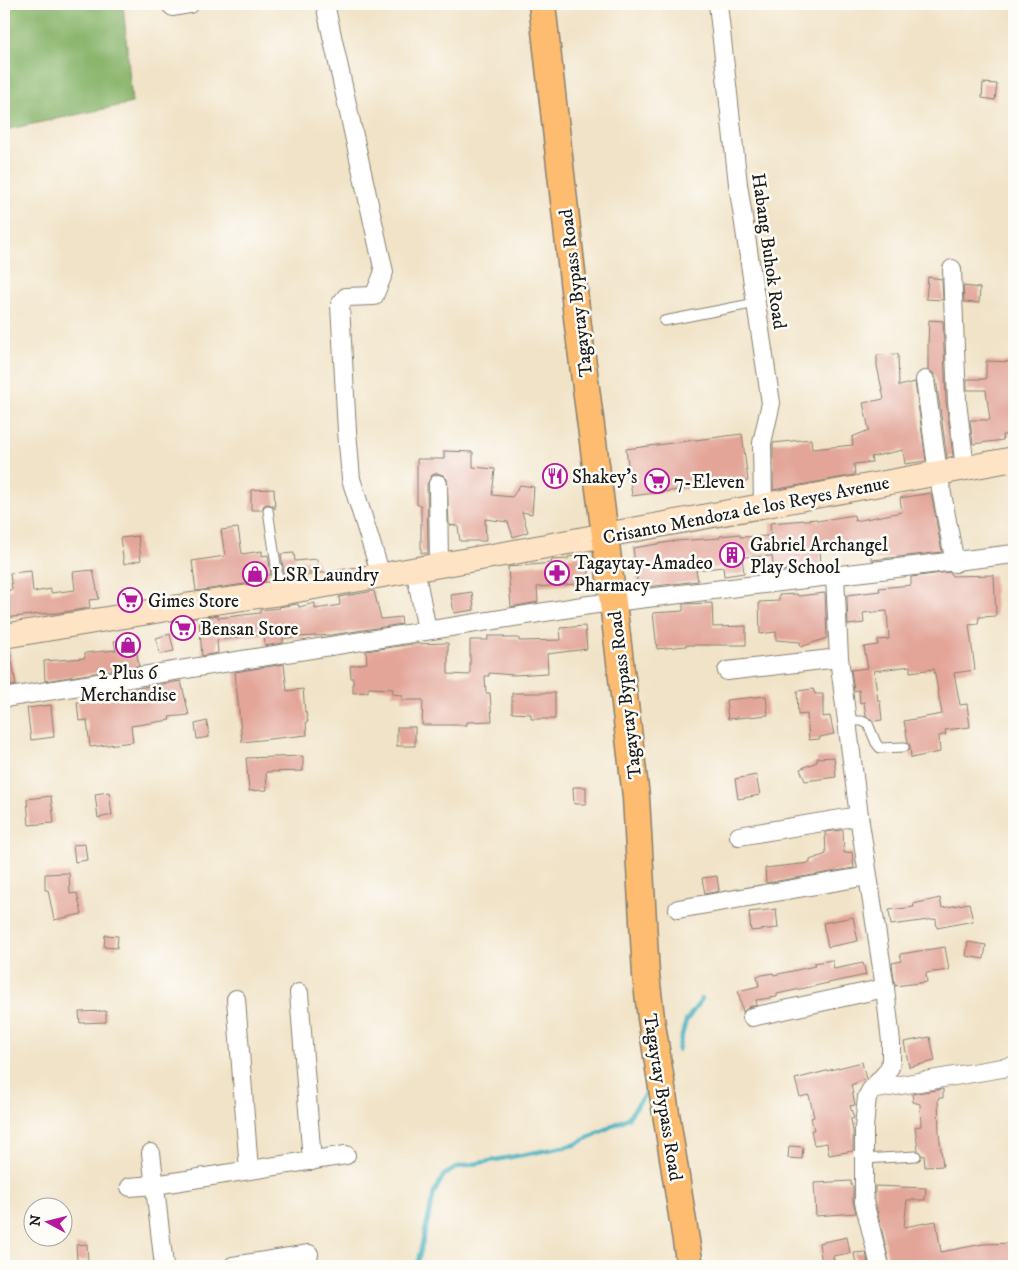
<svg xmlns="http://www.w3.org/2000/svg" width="1018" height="1270" font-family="'IM FELL DW Pica',serif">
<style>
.forest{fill:#89b56c;stroke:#526844}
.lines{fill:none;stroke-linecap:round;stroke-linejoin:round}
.stream{stroke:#41afbe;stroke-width:4.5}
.building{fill:#e3a598}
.lane-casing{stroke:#868072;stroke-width:11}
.street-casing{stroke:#868072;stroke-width:20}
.secondary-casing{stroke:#868072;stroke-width:26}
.primary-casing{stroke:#868072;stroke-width:29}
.lane{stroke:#fff;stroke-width:9}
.street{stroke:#fff;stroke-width:18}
.secondary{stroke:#fee4c5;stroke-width:24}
.primary{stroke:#fdbc6f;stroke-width:26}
.labels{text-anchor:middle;stroke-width:5;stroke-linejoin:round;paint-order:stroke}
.street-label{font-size:19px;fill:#1c1c1c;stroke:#fdfcf7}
.poi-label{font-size:19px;fill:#1c1c1c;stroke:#fdfcf7;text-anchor:start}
</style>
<rect width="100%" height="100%" fill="#fdfcf7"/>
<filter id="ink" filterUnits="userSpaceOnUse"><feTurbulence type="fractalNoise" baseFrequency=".02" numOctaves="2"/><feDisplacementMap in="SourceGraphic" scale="10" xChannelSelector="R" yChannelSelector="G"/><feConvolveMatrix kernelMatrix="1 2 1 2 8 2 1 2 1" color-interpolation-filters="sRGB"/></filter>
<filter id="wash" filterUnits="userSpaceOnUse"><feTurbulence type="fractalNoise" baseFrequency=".0096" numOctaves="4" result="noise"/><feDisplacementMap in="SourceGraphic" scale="20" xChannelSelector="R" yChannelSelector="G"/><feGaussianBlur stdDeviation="1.12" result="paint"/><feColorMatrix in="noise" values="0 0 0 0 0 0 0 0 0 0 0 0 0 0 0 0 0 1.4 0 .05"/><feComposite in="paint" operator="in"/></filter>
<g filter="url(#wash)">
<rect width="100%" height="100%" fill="#f1e3c7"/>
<polygon class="forest" points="4,4 123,4 132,103 4,130"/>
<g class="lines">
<g class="stream">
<polyline points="678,1050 686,1021 702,999"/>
<polyline points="417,1266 434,1193 444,1175 458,1167 574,1145 628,1118 646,1093"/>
</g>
</g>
<g id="blocks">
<g class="building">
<polygon points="983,83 997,84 995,100 982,98"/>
<polygon points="928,277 942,279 943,300 926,299"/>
<polygon points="963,286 980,288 979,303 964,302"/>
<polygon points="929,320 943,321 946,402 953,456 947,458 936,379 933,373 928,370 928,345"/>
<polygon points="898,354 899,386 915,382 926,461 905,464 903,450 871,457 872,462 854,464 855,475 773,490 773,443 811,439 812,449 853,445 852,437 869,430 863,403 884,399 877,366 877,355"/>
<polygon points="986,361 1014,362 1014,434 1002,435 1003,440 973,444 970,420 990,420 986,390 967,390 967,379 986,379"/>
<polygon points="742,434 748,481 632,496 626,449"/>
<polygon points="444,451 473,452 473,467 495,469 492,495 512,497 520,485 534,487 532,514 522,512 528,532 513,537 508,522 485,519 486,541 460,541 458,526 449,525 447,479 443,475 437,473 432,475 427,484 428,553 421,553 421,505 417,505 417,459 444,459"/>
<polygon points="274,489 275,509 273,506 268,504 264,505 262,510 251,510 251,490"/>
<polygon points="931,493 942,552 872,560 866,540 820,548 821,566 774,572 772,556 742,557 744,573 724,576 723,567 696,570 698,581 638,588 633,548 676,541 720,538 720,536 740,534 740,537 771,536 770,523 817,519 817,521 854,515 855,521 902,512 900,498"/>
<polygon points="238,528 242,554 262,551 262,556 268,555 271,575 265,575 266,581 196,591 192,561 225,556 221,530"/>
<polygon points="138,536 141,560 124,564 120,538"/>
<polygon points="294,553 295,561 317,559 318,572 297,574 297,572 284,573 281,554"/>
<polygon points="587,555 590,583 537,587 538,602 511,607 508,567 552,563 551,560 568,559 568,557"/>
<polygon points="93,570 99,599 89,600 90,608 56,613 40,614 4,618 4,590 12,590 10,573 31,571 33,592 51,589 51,593 75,590 73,572"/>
<polygon points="950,572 952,576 994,575 996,616 979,617 978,624 969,625 975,670 954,673 960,705 967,704 970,727 945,730 946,734 939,736 940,752 911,758 910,746 908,742 904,721 942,714 934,669 910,672 910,666 874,671 878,701 880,701 882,720 874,721 866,716 864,702 860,703 859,690 854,691 851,670 868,668 864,647 878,645 878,640 889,639 887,611 863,613 864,623 848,625 847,595 880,591 879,588 911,585 911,577"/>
<polygon points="374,591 381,619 401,617 402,624 331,635 283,638 283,643 265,646 264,634 217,640 218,653 202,656 199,618 218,615 218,618 260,613 260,610 280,608 279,607 298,604 299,607 315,603 315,609 340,605 339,597"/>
<polygon points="472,592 474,610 454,613 451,595"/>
<polygon points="825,593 827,638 801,647 800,642 776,640 776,632 760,634 759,602 779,601 779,595 797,594 798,596"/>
<polygon points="712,603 713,627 746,626 746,645 685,645 686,646 657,649 653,613 683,611 683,604"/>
<polygon points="585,626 587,649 547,654 548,673 513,675 489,673 489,676 485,676 486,693 490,693 492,721 467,722 467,725 422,725 423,700 402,700 402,695 392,694 393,689 368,688 368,692 353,693 353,678 351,678 350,666 367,663 366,651 413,644 448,643 448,674 470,675 470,640 488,640 488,636 504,636 504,638 519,638 519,641 561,640 560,628"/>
<polygon points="170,634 174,651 160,654 156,638"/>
<polygon points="134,638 139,666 45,681 44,661 85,658 85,653 116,650 114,641"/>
<polygon points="4,650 10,650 16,685 4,687"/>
<polygon points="284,664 287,691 303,689 305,712 306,712 308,722 306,722 307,735 242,742 235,672"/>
<polygon points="181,681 189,715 169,717 170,720 131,726 133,742 90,747 87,720 79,721 77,702 113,698 113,692"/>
<polygon points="813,689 815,694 823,694 823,717 830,716 834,734 820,737 820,739 809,740 807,714 798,715 797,691"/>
<polygon points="512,693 555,693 555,719 531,719 531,714 512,713"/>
<polygon points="766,696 768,715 728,719 726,700"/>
<polygon points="51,705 54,737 31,740 27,708"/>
<polygon points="207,721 209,737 197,739 195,724"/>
<rect x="397" y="727" width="18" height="19"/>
<polygon points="303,756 303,771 266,772 267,790 249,791 246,758"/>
<polygon points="834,757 836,777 805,781 800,769 817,762 817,758"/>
<polygon points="756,775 760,795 738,799 735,779"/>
<polygon points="573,787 586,787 586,804 574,804"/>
<polygon points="109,792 112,815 98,818 95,794"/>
<polygon points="51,796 54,823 29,825 27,799"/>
<polygon points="843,830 844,853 852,852 854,868 766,883 765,868 810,863 810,860 826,854 825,832"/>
<polygon points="85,844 87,860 75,862 73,845"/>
<polygon points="69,873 70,894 77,893 82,914 54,920 48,890 45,890 45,874"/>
<polygon points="717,876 719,891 705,894 702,878"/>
<polygon points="940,898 942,908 969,903 973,921 937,928 936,919 891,925 889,910 914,907 913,904"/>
<polygon points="776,909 778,928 751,931 749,912"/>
<polygon points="853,917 858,941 828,947 823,923"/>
<polygon points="105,935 118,936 117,948 104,947"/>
<polygon points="968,942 986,945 984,959 966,956"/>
<polygon points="945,947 949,970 926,973 927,982 895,986 892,963 901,961 900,954"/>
<polygon points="832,960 834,969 863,963 866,975 777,994 777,997 756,1000 757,1005 749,1007 743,1012 738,991 759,986 757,976 773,973 774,975 815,966 814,963"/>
<polygon points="106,1011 106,1022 80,1023 79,1012"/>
<polygon points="930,1037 935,1061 909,1067 904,1042"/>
<polygon points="862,1062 866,1079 851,1085 855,1105 850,1106 854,1118 851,1119 853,1132 853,1151 829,1155 827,1143 814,1145 811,1130 814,1130 811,1118 814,1117 809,1095 800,1097 795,1079"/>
<polygon points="943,1089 943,1098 938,1098 939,1133 943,1166 925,1167 924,1155 922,1156 918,1150 915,1127 921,1126 920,1104 913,1102 912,1094"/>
<polygon points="789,1146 803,1147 802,1159 788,1158"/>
<polygon points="851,1181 851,1185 853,1186 853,1202 856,1213 816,1216 814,1183"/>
<polygon points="875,1186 926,1188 925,1200 907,1200 904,1227 936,1221 941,1252 983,1244 1014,1243 1014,1266 994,1266 994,1262 969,1266 890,1266 875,1201"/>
<polygon points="847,1237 850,1253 833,1256 834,1262 822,1264 819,1243"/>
<polygon points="87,1244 88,1260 77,1261 76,1245"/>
<polygon points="866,1252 868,1263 856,1264 854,1253"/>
</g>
</g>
</g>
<g filter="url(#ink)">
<use href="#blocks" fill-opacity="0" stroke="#868072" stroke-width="1"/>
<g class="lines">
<defs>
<g id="lane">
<polyline points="664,321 756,303"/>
<polyline points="268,510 280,592"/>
<polyline points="846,721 862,721 868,724 876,743 880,748 904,747"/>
<polyline points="863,1159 916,1156"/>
</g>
<g id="street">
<polyline points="170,4 173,7 190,4"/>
<polyline points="325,4 384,272 374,296 346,297 340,305 347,431 351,479 381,575"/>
<polyline points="718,4 738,184 771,403 762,443 763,505"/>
<polyline points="952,269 957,402 965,468"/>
<polyline points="925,380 938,473 955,563"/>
<polyline points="438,484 439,565"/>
<polyline points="415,569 427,630"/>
<polyline points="835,576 839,658 859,816 885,988 891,1042 891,1059 890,1067 887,1072 871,1090 867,1097 864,1128 864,1202 880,1266"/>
<polyline points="727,671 839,658"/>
<polyline points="4,698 589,605 1014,554"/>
<polyline points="739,836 859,816"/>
<polyline points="678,909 868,876"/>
<polyline points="299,993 312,1161"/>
<polyline points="236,999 249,1170"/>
<polyline points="752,1017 885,988"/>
<polyline points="871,1090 1014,1066"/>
<polyline points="151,1153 164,1266"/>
<polyline points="130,1187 155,1185 346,1155"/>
<polyline points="233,1266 309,1254"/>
</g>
<polyline id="secondary" points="4,636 185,606 280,593 509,553 1014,459"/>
<polyline id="primary" points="542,4 578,326 605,535 636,797 646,975 651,1018 690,1266"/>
</defs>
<use href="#lane" class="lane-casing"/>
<use href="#street" class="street-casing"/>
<use href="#secondary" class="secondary-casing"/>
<use href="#primary" class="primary-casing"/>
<use href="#lane" class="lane"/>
<use href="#street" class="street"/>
<use href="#secondary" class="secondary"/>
<use href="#primary" class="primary"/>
</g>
</g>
<defs>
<symbol id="restaurant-ring" viewBox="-11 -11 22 22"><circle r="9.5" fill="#fdfcf7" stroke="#b5179e" stroke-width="1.5"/><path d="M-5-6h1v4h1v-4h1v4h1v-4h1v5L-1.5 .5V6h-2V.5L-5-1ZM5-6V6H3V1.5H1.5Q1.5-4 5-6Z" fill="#b5179e"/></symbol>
<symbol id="supermarket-ring" viewBox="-11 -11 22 22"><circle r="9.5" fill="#fdfcf7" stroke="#b5179e" stroke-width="1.5"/><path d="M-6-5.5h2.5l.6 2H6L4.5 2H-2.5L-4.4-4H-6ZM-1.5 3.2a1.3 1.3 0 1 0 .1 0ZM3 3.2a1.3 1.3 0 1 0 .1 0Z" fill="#b5179e"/></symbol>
<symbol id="building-ring" viewBox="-11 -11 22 22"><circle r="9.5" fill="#fdfcf7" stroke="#b5179e" stroke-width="1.5"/><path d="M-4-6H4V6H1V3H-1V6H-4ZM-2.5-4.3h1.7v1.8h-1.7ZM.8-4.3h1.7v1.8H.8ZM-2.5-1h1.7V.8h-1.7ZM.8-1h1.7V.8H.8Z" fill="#b5179e"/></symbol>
<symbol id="pharmacy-ring" viewBox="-11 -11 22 22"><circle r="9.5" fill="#fdfcf7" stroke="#b5179e" stroke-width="1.5"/><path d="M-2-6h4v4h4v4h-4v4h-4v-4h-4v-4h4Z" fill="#b5179e"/></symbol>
<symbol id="shop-ring" viewBox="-11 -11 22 22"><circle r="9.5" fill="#fdfcf7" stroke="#b5179e" stroke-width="1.5"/><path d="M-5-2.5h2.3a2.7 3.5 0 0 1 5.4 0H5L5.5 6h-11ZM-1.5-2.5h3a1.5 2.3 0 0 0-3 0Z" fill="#b5179e"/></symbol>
</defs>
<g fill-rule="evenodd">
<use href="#restaurant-ring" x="541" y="462" width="28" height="28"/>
<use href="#supermarket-ring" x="643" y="467" width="28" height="28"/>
<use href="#building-ring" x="718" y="541" width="28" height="28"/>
<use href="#pharmacy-ring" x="543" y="559" width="28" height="28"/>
<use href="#shop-ring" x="241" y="560" width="28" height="28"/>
<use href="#supermarket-ring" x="116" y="586" width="28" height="28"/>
<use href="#supermarket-ring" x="169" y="614" width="28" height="28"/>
<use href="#shop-ring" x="114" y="631" width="28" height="28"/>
</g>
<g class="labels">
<g class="street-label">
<text transform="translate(770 251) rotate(82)" y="7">Habang Buhok Road</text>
<text transform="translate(575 293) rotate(-97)" y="7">Tagaytay Bypass Road</text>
<text transform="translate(746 509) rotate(-11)" y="7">Crisanto Mendoza de los Reyes Avenue</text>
<text transform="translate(624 695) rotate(-97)" y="7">Tagaytay Bypass Road</text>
<text transform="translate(664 1097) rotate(81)" y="7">Tagaytay Bypass Road</text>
</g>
<g class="poi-label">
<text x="572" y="483">Shakey's</text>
<text x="674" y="488">7-Eleven</text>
<text x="750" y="551">Gabriel Archangel<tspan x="750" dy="22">Play School</tspan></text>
<text x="574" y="569">Tagaytay-Amadeo<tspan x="574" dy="22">Pharmacy</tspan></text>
<text x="272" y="581">LSR Laundry</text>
<text x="148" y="607">Gimes Store</text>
<text x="200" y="635">Bensan Store</text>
<text x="128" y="679" text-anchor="middle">2 Plus 6<tspan x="128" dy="22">Merchandise</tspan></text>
</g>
</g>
<rect width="1018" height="1270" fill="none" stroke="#fdfcf7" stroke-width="20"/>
<g transform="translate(48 1222) rotate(277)"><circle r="24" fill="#fdfcf7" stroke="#a3a29f"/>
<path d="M0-4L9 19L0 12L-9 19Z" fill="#b5179e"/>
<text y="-8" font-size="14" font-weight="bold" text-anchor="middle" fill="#1c1c1c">N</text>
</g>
</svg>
